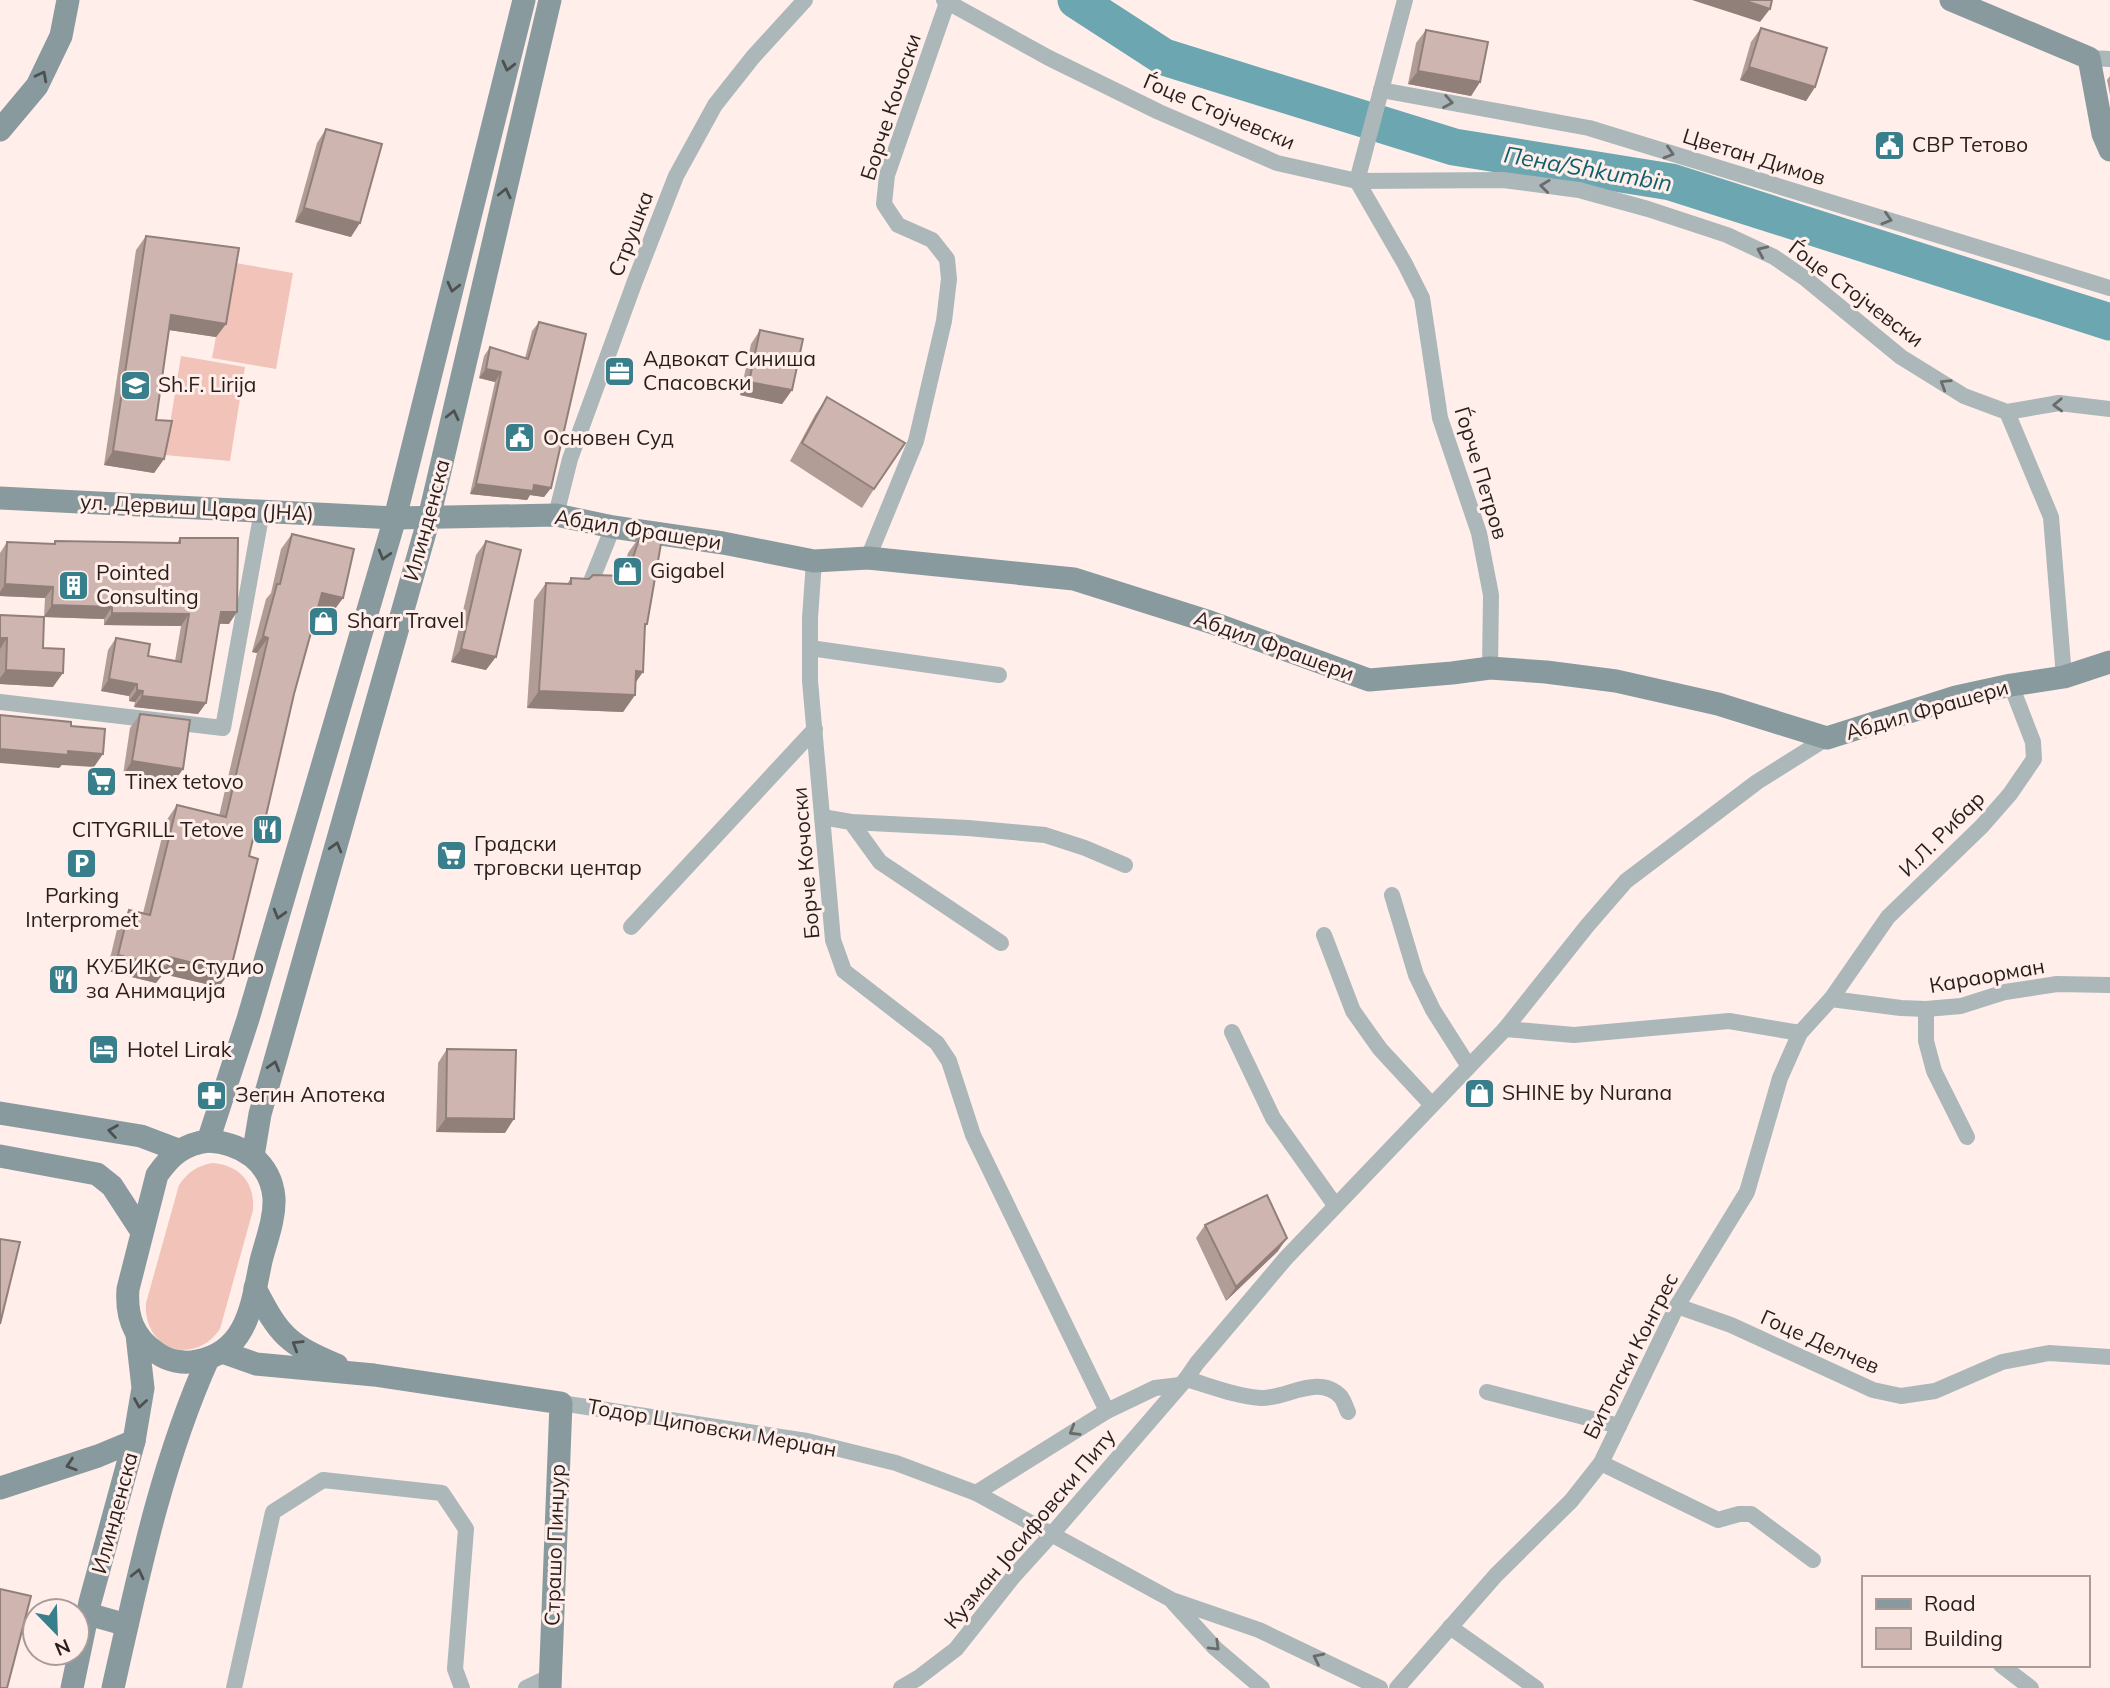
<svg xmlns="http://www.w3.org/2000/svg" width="2110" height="1688" font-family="Mulish,sans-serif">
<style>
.grass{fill:#f2c3b8}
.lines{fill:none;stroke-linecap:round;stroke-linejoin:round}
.river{stroke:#6ba6b1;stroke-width:37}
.street{stroke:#abb7b9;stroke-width:16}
.secondary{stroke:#889a9e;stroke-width:23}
.wall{fill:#b29c96}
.shaded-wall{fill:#917f7a}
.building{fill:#cfb5af;stroke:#917f7a;stroke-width:2}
.oneway{stroke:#4e5050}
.oneway2{stroke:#6a6b6a}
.labels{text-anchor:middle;stroke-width:6;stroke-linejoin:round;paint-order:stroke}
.street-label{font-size:21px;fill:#281f1c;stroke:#ffeeea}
.poi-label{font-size:21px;fill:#281f1c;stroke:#ffeeea;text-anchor:start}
.water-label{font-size:23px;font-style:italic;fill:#0e606d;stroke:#ffeeea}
</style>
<rect width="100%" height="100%" fill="#ffeeea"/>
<g class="grass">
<polygon points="230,262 293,273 276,369 212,358"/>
<polygon points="181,356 245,367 230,461 165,455"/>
<path d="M212,1163C240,1165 255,1183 253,1210L220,1329C194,1367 143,1350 146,1303L179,1185C188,1172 197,1166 212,1163Z"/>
</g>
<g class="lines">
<polyline class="river" points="1076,0 1164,57 1454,147 1671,182 2110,322"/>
<g class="street">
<polyline points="944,0 1049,58 1159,112 1277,163 1357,181 1503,180 1579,190 1648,209 1727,235 1774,257 1806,279 1901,357 1964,396 2007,412 2059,403 2110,409"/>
<polyline points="2089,58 2110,59"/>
<polyline points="1381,90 1589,128 2110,288"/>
<polyline points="1357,181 1405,264 1422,298 1440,418 1479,533 1491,595 1490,668"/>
<polyline points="1357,181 1405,0"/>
<polyline points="2007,412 2051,517 2064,677"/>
<polyline points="556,515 570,459 635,281 676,176 715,105 753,57 805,0"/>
<polyline points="868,558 916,441 944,321 949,279 947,259 932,240 898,225 884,204 887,175 947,3"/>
<polyline points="814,561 810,618 810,681 833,940 844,971 937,1043 949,1061 973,1135 1107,1411"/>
<polyline points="592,579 613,527"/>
<polyline points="810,648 999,675"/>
<polyline points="0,702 223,728 262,511"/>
<polyline points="822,817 851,822 880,862 1001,943"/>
<polyline points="851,822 968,828 1045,835 1085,848 1125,865"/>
<polyline points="1392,895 1416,975 1433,1010 1468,1065"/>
<polyline points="631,927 815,729"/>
<polyline points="1324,935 1353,1011 1380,1049 1431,1104"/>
<polyline points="1831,999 1901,1008 1926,1009 1961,1006 2005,992 2057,984 2110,985"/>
<polyline points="1926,1009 1926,1041 1934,1071 1967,1137"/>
<polyline points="1505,1029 1574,1035 1729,1021 1800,1033"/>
<polyline points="1232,1032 1273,1118 1335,1205"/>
<polyline points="1677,1306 1731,1325 1873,1390 1901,1396 1935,1391 2002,1362 2049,1353 2110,1357"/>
<path d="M1186,1379C1211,1386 1235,1396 1261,1398C1286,1399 1319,1373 1341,1397C1344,1401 1346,1408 1348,1412"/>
<polyline points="1487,1392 1619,1426"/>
<polyline points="561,1403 807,1441 896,1463 976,1493 1172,1600 1259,1630 1380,1688"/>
<polyline points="1601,1463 1718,1520 1739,1514 1751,1514 1813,1560"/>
<polyline points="976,1493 1107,1411 1155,1388 1180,1385"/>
<polyline points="1173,1602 1215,1648 1262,1688"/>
<polyline points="1450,1627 1536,1688"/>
<polyline points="2001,1665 2031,1688"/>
<polyline points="234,1688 273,1512 323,1480 442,1493 466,1529 455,1669 462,1688"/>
<polyline points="526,1688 551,1676"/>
<polyline points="901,1688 918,1678 956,1649 1013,1577 1052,1534 1186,1379 1197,1363 1286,1258 1505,1029 1587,926 1626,881 1757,782 1827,738"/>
<polyline points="1397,1688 1496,1575 1571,1501 1601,1463 1677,1306 1747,1192 1780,1078 1800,1033 1831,999 1888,917 1982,826 2010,794 2034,759 2033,742 2011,685"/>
</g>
<g class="secondary">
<polyline points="1951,0 2089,58 2103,134 2110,150"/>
<polyline points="0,130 37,86 61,36 68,0"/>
<polyline points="0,498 395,518 556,515 613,527 723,543 814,561 868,558 1074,579 1210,622 1369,680 1452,673 1490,668 1546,672 1616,681 1718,704 1827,738 1956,697 2011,685 2064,677 2110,662"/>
<polyline points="0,1113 141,1136 178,1150"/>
<polyline points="208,1141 248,1019 395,518 524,0"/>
<path d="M208,1141C242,1143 271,1162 274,1198C275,1219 266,1241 261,1261C252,1303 248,1352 197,1361C184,1364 168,1361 157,1353C133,1338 126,1316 128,1289L157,1175C171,1155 184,1144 208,1141Z"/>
<polyline points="0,1156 97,1174 112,1186 142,1232"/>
<polyline points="253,1156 260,1114 429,518 550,0"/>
<path d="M255,1288C279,1335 287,1344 337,1365"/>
<polyline points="222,1352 256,1364 374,1375 561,1403 550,1688"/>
<polyline points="0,1488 98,1456 134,1441"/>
<polyline points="88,1614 127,1625"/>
<polyline points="72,1688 90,1602 134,1441 143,1388 137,1335"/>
<path d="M113,1688C138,1577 161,1464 208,1359"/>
</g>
</g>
<g class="wall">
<polygon points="1761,28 1815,87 1806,101 1740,80 1751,42"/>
<polygon points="1426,30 1480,82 1471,96 1408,84 1416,43"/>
<polygon points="2110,76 2110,95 2107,80"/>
<polygon points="326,129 351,237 295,222 317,143"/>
<polygon points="146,236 226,324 216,337 169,330 156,420 164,459 154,473 104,465 136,250"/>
<polygon points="539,322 551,488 544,497 530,495 527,500 470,494 495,382 479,378 484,356 490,347 525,358 532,331"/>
<polygon points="760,330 792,390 782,404 740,395 751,344"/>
<polygon points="827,397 874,489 862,508 790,461 815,415"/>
<polygon points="292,534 343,598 332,613 317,610 254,836 219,987 163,974 156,983 107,971 118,925 129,910 143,913 166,821 177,805 219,816 257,653 252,652 266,599 271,593 281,549"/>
<polygon points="640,536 647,624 645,628 635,682 635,695 623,712 527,708 534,600 546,583 567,584 571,578 589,579 621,576 628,553"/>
<polygon points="180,538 229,624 219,624 206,703 198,714 134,707 135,702 129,701 129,696 101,691 108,650 116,638 148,656 175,661 181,626 104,625 104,619 44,617 45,598 0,596 0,553 7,542 53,544 55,541 177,543"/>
<polygon points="486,541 486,670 451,662 476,555"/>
<polygon points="0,615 43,648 53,687 0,684"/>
<polygon points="140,714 183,769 173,783 123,775 130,728"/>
<polygon points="447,1049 505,1133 436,1132 438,1063"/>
<polygon points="1205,1225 1278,1251 1226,1301 1196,1238"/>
</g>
<g class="shaded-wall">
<polygon points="1692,0 1743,0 1770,9 1760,22"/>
<polygon points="1749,67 1815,87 1806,101 1740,80"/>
<polygon points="1418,71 1480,82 1471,96 1408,84"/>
<polygon points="304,208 360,223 351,237 295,222"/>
<polygon points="171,315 226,324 216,337 162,329"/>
<polygon points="486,369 501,372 495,382 479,378"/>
<polygon points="749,382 792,390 782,404 740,395"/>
<polygon points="113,451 164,459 154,473 104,465"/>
<polygon points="476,484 534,485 551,488 544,497 530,495 527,500 470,494"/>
<polygon points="5,584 53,587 45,598 0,596 0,592"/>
<polygon points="322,593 343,598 332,613 311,608"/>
<polygon points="52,605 112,607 104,619 44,617"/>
<polygon points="221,612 237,612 229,624 213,623"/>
<polygon points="112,613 189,614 181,626 104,625"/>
<polygon points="263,636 268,638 257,653 252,652"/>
<polygon points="0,638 7,638 0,649"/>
<polygon points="461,649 496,657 486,670 451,662"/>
<polygon points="6,670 63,673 53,687 0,684 0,678"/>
<polygon points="636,671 643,672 631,689"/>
<polygon points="109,679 137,684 129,696 101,691"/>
<polygon points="137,690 143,691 135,702 129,701"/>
<polygon points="539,691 635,695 623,712 527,708"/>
<polygon points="142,696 206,703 198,714 134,707"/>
<polygon points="0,749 68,751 103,754 94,767 62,765 59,768 0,763"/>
<polygon points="132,761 183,769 173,783 123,775"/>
<polygon points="258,818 265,820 254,836"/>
<polygon points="118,955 169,957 230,972 219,987 163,974 156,983 107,971"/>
<polygon points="446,1118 514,1119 505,1133 436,1132"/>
<polygon points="1287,1238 1278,1251 1226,1301 1236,1287"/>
</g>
<g class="building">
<polygon points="1743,0 1772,0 1770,9"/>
<polygon points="1761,28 1827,48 1815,87 1749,67"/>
<polygon points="1426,30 1488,42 1480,82 1418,71"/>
<polygon points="326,129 382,144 360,223 304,208"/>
<polygon points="146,236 239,248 226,324 171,315 156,420 172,421 164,459 113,451"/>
<polygon points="539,322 586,334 551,488 534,485 533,491 476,484 501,372 486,369 490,347 528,359"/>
<polygon points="760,330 803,339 792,390 749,382"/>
<polygon points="827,397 905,443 874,489 802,443"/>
<polygon points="292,534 354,549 343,598 322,593 294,694 265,820 258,818 249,856 258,859 230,972 169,957 167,967 118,955 129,910 150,915 177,805 226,817 268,638 263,636 277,584 280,584"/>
<polygon points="640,536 662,538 647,624 645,624 643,672 636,671 635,695 539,691 546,583 571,584 571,578 589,579 593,575 627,576"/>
<polygon points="180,538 238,538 237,612 221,612 206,703 142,696 143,691 137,690 137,684 109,679 116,638 150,644 148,656 181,662 189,614 112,613 112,607 52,605 53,587 5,584 7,542 55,544 55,541 180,543"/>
<polygon points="486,541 521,550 496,657 461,649"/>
<polygon points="0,615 44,617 43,648 64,649 63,673 6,670 7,638 0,638"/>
<polygon points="140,714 190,720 183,769 132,761"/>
<polygon points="0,715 71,722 71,726 105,729 103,754 68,751 68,755 0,749"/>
<polygon points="447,1049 516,1050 514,1119 446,1118"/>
<polygon points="1267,1195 1287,1238 1236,1287 1205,1225"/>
<polygon points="0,1239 20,1242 0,1324"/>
<polygon points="0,1589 31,1596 7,1688 0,1688"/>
</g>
<defs><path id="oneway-chevron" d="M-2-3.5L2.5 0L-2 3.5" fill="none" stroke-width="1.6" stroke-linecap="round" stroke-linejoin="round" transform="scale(1.75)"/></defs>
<g class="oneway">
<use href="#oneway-chevron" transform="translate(508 66) rotate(104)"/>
<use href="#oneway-chevron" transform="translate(42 76) rotate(-63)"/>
<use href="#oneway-chevron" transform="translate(505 193) rotate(-77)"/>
<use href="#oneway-chevron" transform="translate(453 287) rotate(104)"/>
<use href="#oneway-chevron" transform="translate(453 415) rotate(-77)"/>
<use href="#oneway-chevron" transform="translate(384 555) rotate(106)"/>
<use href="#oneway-chevron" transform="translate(336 847) rotate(-74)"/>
<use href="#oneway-chevron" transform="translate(279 914) rotate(106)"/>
<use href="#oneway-chevron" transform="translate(274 1066) rotate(-74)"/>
<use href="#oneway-chevron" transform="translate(113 1131) rotate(-171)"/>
<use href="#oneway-chevron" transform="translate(297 1345) rotate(-148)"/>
<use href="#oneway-chevron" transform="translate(140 1403) rotate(99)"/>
<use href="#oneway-chevron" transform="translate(71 1465) rotate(162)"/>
<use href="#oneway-chevron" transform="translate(138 1574) rotate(-77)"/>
</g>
<g class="oneway2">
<use href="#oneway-chevron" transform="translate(1448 102) rotate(10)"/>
<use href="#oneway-chevron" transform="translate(1669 153) rotate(17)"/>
<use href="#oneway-chevron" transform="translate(1545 186) rotate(-173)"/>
<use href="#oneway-chevron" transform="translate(1887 219) rotate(17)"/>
<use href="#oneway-chevron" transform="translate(1762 251) rotate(-156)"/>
<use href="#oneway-chevron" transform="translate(1945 384) rotate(-148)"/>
<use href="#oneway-chevron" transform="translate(2058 405) rotate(178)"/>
<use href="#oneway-chevron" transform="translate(1074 1431) rotate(149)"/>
<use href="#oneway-chevron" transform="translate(1215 1646) rotate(44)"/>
<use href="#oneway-chevron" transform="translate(1318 1658) rotate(-154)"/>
</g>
<defs>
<symbol id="civic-square" viewBox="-11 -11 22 22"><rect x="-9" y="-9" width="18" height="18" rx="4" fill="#397e8b" stroke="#ffeeea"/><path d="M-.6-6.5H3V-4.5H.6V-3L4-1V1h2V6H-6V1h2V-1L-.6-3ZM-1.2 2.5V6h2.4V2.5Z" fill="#fff"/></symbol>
<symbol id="office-square" viewBox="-11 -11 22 22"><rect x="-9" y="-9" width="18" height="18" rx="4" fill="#397e8b" stroke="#ffeeea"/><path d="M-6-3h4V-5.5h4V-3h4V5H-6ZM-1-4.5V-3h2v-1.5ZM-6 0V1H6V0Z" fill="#fff"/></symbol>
<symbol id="school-square" viewBox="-11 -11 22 22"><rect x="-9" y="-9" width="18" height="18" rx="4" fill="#397e8b" stroke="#ffeeea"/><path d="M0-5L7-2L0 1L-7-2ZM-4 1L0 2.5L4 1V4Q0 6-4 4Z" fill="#fff"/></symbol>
<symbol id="shop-square" viewBox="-11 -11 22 22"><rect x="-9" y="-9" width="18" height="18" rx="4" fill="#397e8b" stroke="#ffeeea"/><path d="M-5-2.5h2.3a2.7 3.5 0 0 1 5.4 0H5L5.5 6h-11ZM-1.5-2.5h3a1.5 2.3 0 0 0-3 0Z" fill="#fff"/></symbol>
<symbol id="building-square" viewBox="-11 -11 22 22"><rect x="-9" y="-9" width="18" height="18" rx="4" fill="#397e8b" stroke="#ffeeea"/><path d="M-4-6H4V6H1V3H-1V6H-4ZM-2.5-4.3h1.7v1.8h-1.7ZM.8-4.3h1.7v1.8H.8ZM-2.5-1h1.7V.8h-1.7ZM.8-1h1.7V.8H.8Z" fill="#fff"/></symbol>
<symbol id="supermarket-square" viewBox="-11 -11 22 22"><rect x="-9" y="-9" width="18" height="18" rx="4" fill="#397e8b" stroke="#ffeeea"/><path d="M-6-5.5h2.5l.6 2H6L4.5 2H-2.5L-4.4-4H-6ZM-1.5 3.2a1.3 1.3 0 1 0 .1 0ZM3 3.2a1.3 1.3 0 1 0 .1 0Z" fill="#fff"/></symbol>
<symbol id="restaurant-square" viewBox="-11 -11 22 22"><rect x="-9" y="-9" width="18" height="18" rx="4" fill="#397e8b" stroke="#ffeeea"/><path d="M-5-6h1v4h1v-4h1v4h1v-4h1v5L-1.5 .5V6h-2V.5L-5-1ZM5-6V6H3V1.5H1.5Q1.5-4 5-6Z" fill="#fff"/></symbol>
<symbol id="parking-square" viewBox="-11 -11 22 22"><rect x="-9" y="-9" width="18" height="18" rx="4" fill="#397e8b" stroke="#ffeeea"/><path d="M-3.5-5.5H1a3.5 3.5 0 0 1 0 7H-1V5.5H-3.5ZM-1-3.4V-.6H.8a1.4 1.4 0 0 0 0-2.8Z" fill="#fff"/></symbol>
<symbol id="hotel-square" viewBox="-11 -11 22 22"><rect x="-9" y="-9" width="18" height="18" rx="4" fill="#397e8b" stroke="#ffeeea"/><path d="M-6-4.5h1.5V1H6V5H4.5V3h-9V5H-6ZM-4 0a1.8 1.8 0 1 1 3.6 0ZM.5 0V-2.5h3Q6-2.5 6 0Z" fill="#fff"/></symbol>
<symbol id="pharmacy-square" viewBox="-11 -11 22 22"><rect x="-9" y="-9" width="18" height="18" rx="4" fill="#397e8b" stroke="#ffeeea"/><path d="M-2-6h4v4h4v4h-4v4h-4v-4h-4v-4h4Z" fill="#fff"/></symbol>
</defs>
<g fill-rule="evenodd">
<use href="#civic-square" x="1872" y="128" width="35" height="35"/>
<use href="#office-square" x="602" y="354" width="35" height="35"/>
<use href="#school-square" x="118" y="368" width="35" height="35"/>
<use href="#civic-square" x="502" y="420" width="35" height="35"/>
<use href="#shop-square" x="610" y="554" width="35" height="35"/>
<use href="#building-square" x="56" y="568" width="35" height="35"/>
<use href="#shop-square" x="306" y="604" width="35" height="35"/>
<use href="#supermarket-square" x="84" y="764" width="35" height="35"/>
<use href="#restaurant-square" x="250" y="812" width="35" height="35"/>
<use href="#supermarket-square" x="434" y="838" width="35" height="35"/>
<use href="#parking-square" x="64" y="846" width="35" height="35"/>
<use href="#restaurant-square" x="46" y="962" width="35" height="35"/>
<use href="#hotel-square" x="86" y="1032" width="35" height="35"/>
<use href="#shop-square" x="1462" y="1076" width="35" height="35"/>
<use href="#pharmacy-square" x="194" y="1078" width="35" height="35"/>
</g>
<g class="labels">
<g class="street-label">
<text transform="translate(891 107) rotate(-72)" y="7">Борче Кочоски</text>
<text transform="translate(1219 112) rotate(23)" y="7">Ѓоце Стојчевски</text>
<text transform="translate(1754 157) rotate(17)" y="7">Цветан Димов</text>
<text transform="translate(631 234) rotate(-69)" y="7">Струшка</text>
<text transform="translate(1856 294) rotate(37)" y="7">Ѓоце Стојчевски</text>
<text transform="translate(1481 473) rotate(73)" y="7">Ѓорче Петров</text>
<text transform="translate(197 508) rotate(3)" y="7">ул. Дервиш Цара (ЈНА)</text>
<text transform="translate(427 520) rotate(-75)" y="7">Илинденска</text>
<text transform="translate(638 530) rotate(9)" y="7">Абдил Фрашери</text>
<text transform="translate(1274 646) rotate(20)" y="7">Абдил Фрашери</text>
<text transform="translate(1927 710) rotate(-16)" y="7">Абдил Фрашери</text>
<text transform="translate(1942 834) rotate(-45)" y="7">И.Л. Рибар</text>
<text transform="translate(806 863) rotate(-95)" y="7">Борче Кочоски</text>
<text transform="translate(1987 976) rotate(-10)" y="7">Караорман</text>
<text transform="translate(1820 1342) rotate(24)" y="7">Гоце Делчев</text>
<text transform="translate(1631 1356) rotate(-63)" y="7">Битолски Конгрес</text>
<text transform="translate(712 1428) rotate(10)" y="7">Тодор Циповски Мерџан</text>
<text transform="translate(115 1513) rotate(-75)" y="7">Илинденска</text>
<text transform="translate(1030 1529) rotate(-50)" y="7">Кузман Јосифовски Питу</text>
<text transform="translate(555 1545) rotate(-88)" y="7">Страшо Пинџур</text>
</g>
<g class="poi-label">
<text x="1912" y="152">СВР Тетово</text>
<text x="643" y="366">Адвокат Синиша<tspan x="643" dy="24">Спасовски</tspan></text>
<text x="158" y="392">Sh.F. Lirija</text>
<text x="543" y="445">Основен Суд</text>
<text x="650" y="578">Gigabel</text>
<text x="96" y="580">Pointed<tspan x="96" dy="24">Consulting</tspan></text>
<text x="347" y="628">Sharr Travel</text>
<text x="125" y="789">Tinex tetovo</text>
<text x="244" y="837" text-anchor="end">CITYGRILL Tetove</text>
<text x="474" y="851">Градски<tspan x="474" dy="24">трговски центар</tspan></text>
<text x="82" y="903" text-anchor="middle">Parking<tspan x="82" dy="24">Interpromet</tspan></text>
<text x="86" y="974">КУБИКС - Студио<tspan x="86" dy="24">за Анимација</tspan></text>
<text x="127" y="1057">Hotel Lirak</text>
<text x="1502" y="1100">SHINE by Nurana</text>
<text x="235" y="1102">Зегин Апотека</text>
</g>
<g class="water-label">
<text transform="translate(1588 169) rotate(10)" y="8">Пена/Shkumbin</text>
</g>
</g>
<rect x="1862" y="1576" width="228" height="91" fill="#ffeeea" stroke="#a99b98" stroke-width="2"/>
<rect x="1876" y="1599" width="35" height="10" fill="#889a9e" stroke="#a99b98" stroke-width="2"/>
<text x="1924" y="1611" font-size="21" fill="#281f1c">Road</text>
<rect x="1876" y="1628" width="35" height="21" fill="#cfb5af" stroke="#a99b98" stroke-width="2"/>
<text x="1924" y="1646" font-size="21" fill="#281f1c">Building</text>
<g transform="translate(56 1632) rotate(157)"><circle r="33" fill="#ffeeea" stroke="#a99b98" stroke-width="2"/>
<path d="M0-5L12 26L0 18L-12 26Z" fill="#397e8b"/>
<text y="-10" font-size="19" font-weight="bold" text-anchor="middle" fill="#281f1c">N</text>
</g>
</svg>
